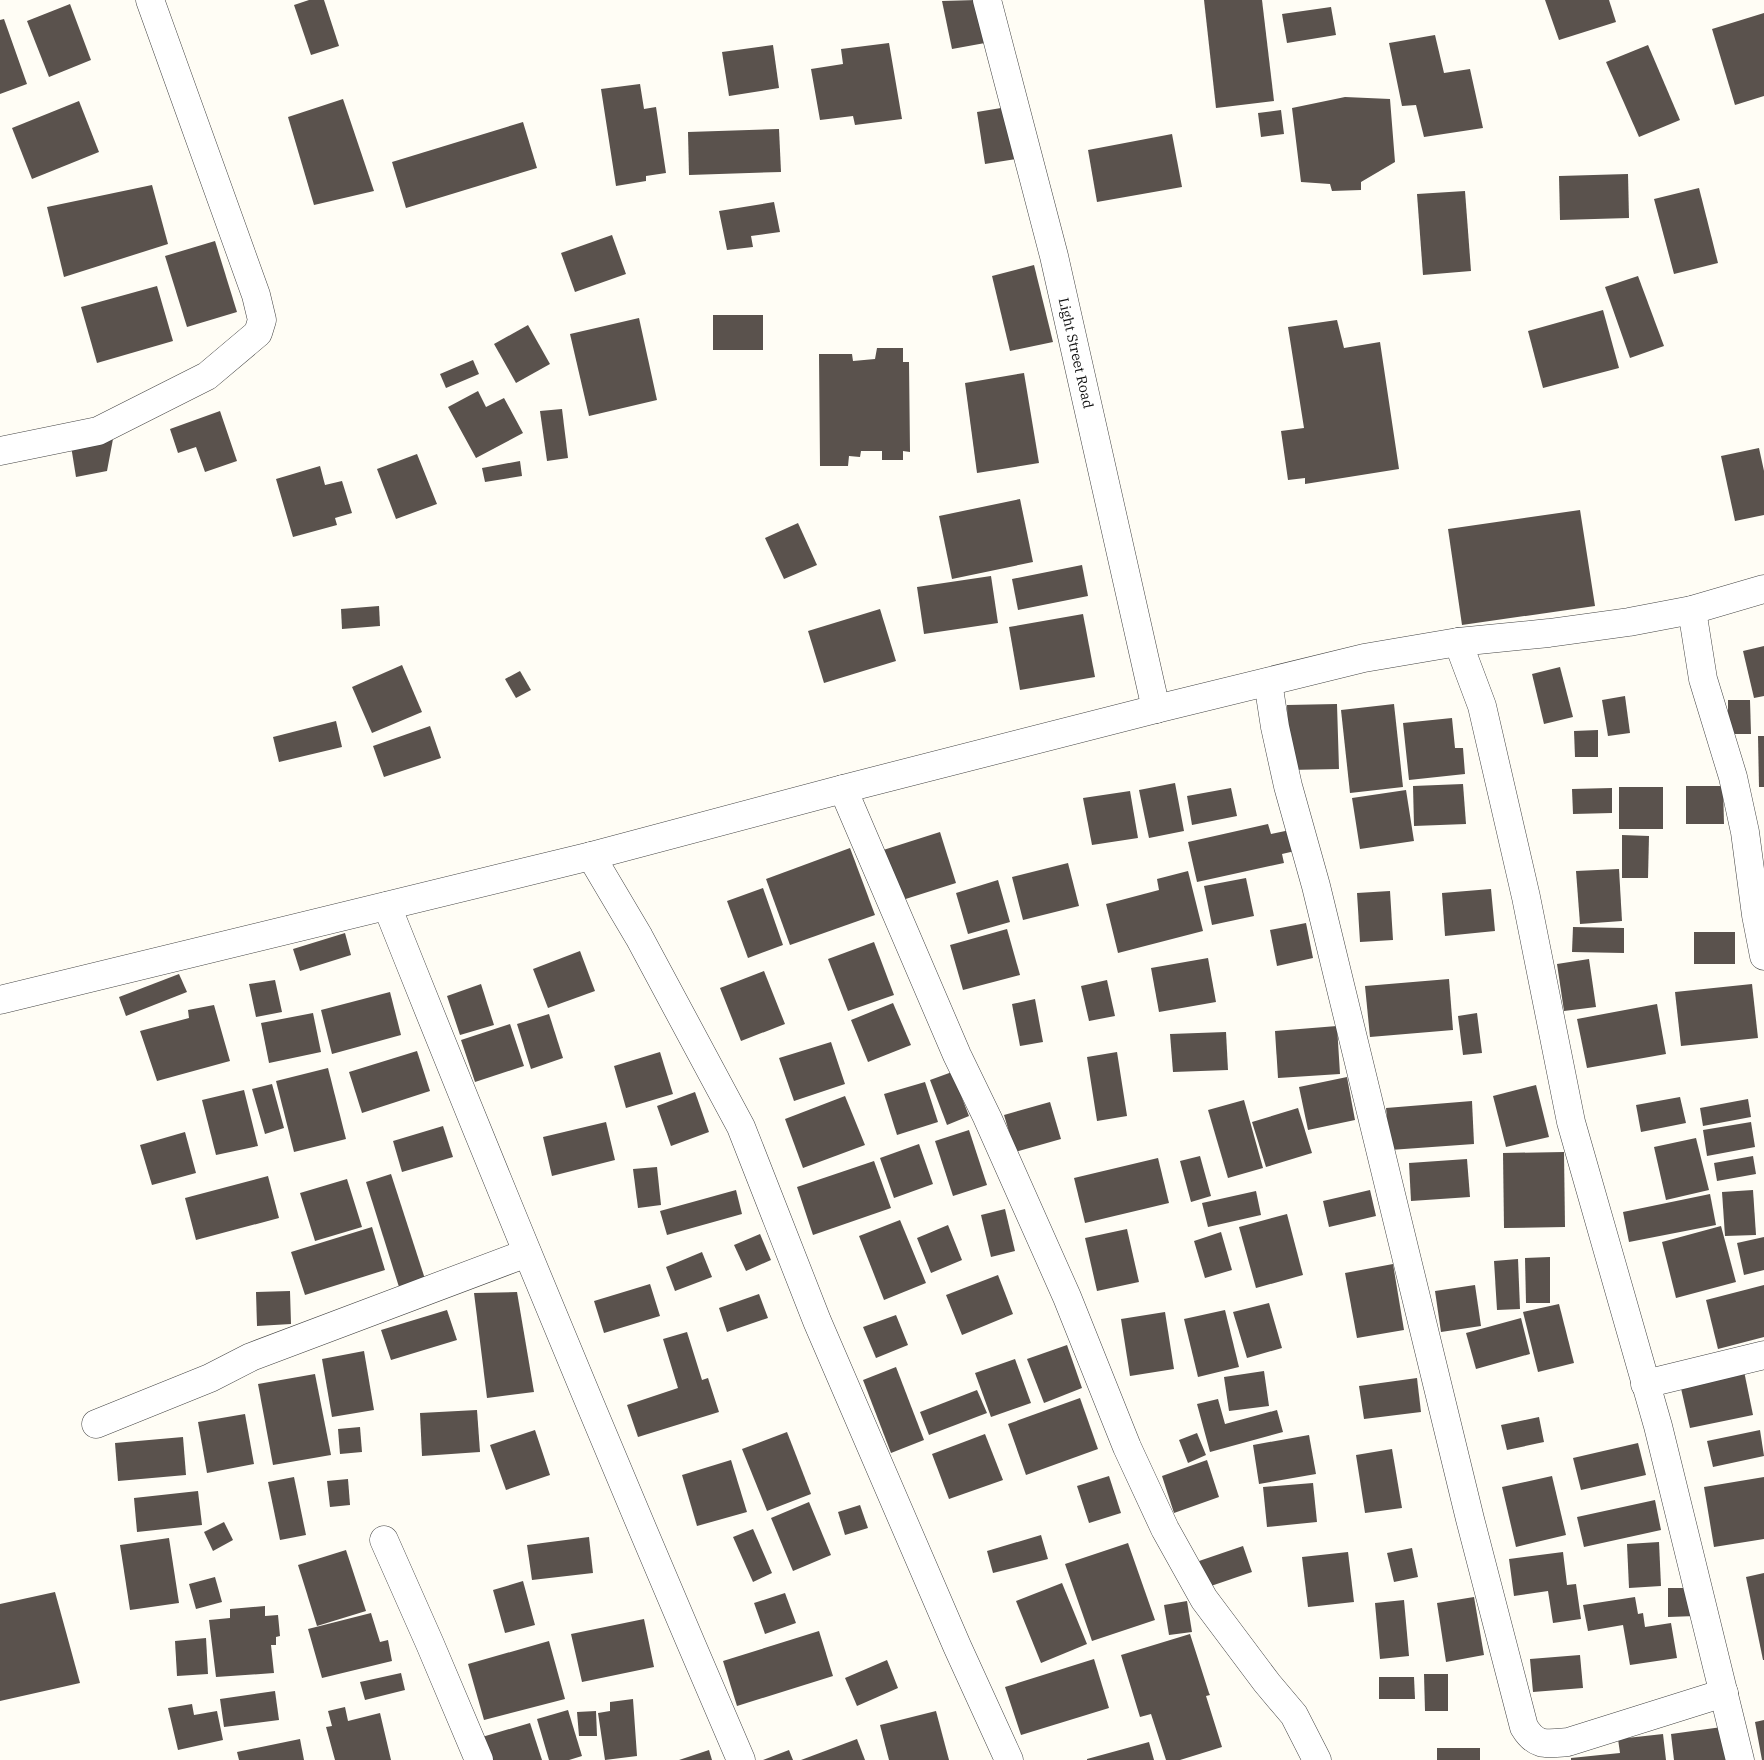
<svg xmlns="http://www.w3.org/2000/svg" width="1764" height="1760" font-family="'IBM Plex Serif',serif">
<style>
.building{fill:#5a524d}
.lines{fill:none;stroke-linecap:round;stroke-linejoin:round}
.minor-casing{stroke:#444;stroke-width:29}
.minor{stroke:#fff;stroke-width:28}
.labels{text-anchor:middle;stroke-width:5;stroke-linejoin:round;paint-order:stroke}
.street-label{font-size:14px;fill:#111;stroke:#fff}
</style>
<rect width="100%" height="100%" fill="#fffdf5"/>
<g class="building">
<polygon points="309,0 324,0 339,46 311,55 294,5"/>
<polygon points="976,0 985,43 952,49 942,1"/>
<polygon points="1204,0 1262,0 1274,101 1216,108"/>
<polygon points="1545,0 1609,0 1616,22 1559,40"/>
<polygon points="70,4 91,60 49,77 27,21"/>
<polygon points="1331,7 1336,35 1287,43 1282,14"/>
<polygon points="1764,13 1764,96 1735,105 1712,29"/>
<polygon points="4,19 27,84 0,94 0,20"/>
<polygon points="1435,35 1444,73 1470,69 1483,128 1424,137 1416,105 1402,106 1389,43"/>
<polygon points="889,43 902,119 855,125 853,116 820,120 811,69 843,64 841,49"/>
<polygon points="773,45 779,88 729,96 722,52"/>
<polygon points="1648,45 1680,120 1639,137 1606,62"/>
<polygon points="640,84 644,109 656,107 666,173 646,176 646,181 616,186 601,89"/>
<polygon points="1345,97 1390,99 1395,162 1361,182 1361,190 1332,191 1330,184 1301,182 1292,108"/>
<polygon points="343,99 374,191 314,205 288,117"/>
<polygon points="79,101 99,152 32,179 12,128"/>
<polygon points="1007,107 1016,159 985,164 977,112"/>
<polygon points="1281,110 1284,134 1261,137 1258,113"/>
<polygon points="523,122 537,168 406,208 392,162"/>
<polygon points="779,129 781,172 689,175 688,132"/>
<polygon points="1172,134 1182,187 1097,202 1088,150"/>
<polygon points="1628,174 1629,218 1560,220 1559,176"/>
<polygon points="152,185 168,244 64,277 47,207"/>
<polygon points="1699,188 1718,263 1674,274 1654,199"/>
<polygon points="1465,191 1471,271 1423,275 1417,194"/>
<polygon points="774,202 780,232 751,236 753,247 727,250 719,211"/>
<polygon points="612,235 626,274 575,292 561,253"/>
<polygon points="215,241 237,312 187,327 165,256"/>
<polygon points="1034,265 1053,342 1010,351 992,276"/>
<polygon points="1638,276 1664,346 1630,358 1605,287"/>
<polygon points="157,286 173,341 97,363 81,307"/>
<polygon points="1603,310 1619,368 1543,388 1528,331"/>
<rect x="713" y="315" width="50" height="35"/>
<polygon points="639,318 657,400 589,416 570,334"/>
<polygon points="1337,320 1344,348 1380,342 1399,469 1305,484 1305,478 1288,480 1281,431 1304,428 1288,327"/>
<polygon points="528,325 550,364 516,383 494,344"/>
<polygon points="877,348 903,348 903,362 909,362 910,452 903,451 903,460 882,460 882,451 861,451 860,457 849,456 848,466 820,466 819,354 852,354 853,361 875,359"/>
<polygon points="473,360 479,374 446,388 440,374"/>
<polygon points="1024,373 1039,463 977,473 965,383"/>
<polygon points="478,391 486,407 504,398 523,433 476,458 448,407"/>
<polygon points="562,409 568,458 547,461 540,411"/>
<polygon points="220,411 237,461 205,472 196,447 178,453 170,429"/>
<polygon points="113,439 107,471 76,477 71,446"/>
<polygon points="1759,448 1764,471 1764,515 1735,521 1721,456"/>
<polygon points="417,454 437,504 396,519 377,469"/>
<polygon points="520,461 522,476 485,482 482,468"/>
<polygon points="320,466 325,485 342,481 352,513 335,518 337,525 293,537 276,479"/>
<polygon points="1020,499 1033,562 952,579 939,516"/>
<polygon points="1580,510 1595,606 1462,625 1448,529"/>
<polygon points="798,523 817,565 784,579 765,538"/>
<polygon points="1082,565 1088,596 1018,610 1012,579"/>
<polygon points="991,576 998,623 924,634 917,587"/>
<polygon points="379,606 380,626 342,629 341,609"/>
<polygon points="880,609 896,661 824,683 808,631"/>
<polygon points="1083,614 1095,677 1020,690 1009,627"/>
<polygon points="1764,646 1764,696 1754,698 1743,651"/>
<polygon points="402,665 422,712 372,733 352,687"/>
<polygon points="1560,667 1573,717 1544,724 1532,674"/>
<polygon points="520,671 531,690 516,698 505,679"/>
<polygon points="1625,696 1630,733 1608,736 1602,700"/>
<polygon points="1728,700 1750,700 1751,734 1728,734"/>
<polygon points="1337,704 1339,769 1289,770 1287,705"/>
<polygon points="1394,704 1403,787 1350,793 1341,710"/>
<polygon points="1452,718 1455,748 1463,748 1465,774 1409,780 1403,723"/>
<polygon points="336,721 342,747 279,762 273,737"/>
<polygon points="430,726 441,758 384,777 373,746"/>
<polygon points="1598,730 1598,757 1575,757 1574,731"/>
<polygon points="1758,736 1764,736 1764,787 1759,787"/>
<polygon points="1175,783 1184,831 1149,838 1139,790"/>
<polygon points="1463,784 1466,824 1414,826 1413,786"/>
<polygon points="1686,786 1723,786 1724,824 1686,824"/>
<rect x="1619" y="787" width="44" height="42"/>
<polygon points="1231,788 1237,816 1192,825 1187,796"/>
<polygon points="1612,788 1612,813 1573,814 1572,789"/>
<polygon points="1406,790 1414,841 1360,849 1352,798"/>
<polygon points="1130,791 1138,838 1092,845 1083,798"/>
<polygon points="1268,824 1271,834 1290,830 1295,851 1282,854 1284,863 1197,882 1188,842"/>
<polygon points="940,832 956,883 893,903 877,852"/>
<polygon points="1622,835 1649,836 1648,878 1622,878"/>
<polygon points="850,848 875,915 790,945 766,879"/>
<polygon points="1068,863 1079,906 1023,920 1012,877"/>
<polygon points="1619,869 1622,921 1580,924 1576,871"/>
<polygon points="1188,871 1203,931 1118,953 1106,904 1159,890 1157,879"/>
<polygon points="1246,878 1254,916 1212,925 1204,886"/>
<polygon points="998,880 1010,922 968,934 956,893"/>
<polygon points="763,888 783,945 748,958 727,901"/>
<polygon points="1491,889 1495,931 1445,936 1442,893"/>
<polygon points="1390,891 1393,940 1360,942 1357,893"/>
<polygon points="1306,923 1313,958 1277,966 1270,930"/>
<polygon points="1573,927 1624,928 1624,953 1572,952"/>
<polygon points="1007,929 1020,975 963,990 950,945"/>
<rect x="1694" y="932" width="41" height="32"/>
<polygon points="345,933 351,955 300,971 293,949"/>
<polygon points="874,942 894,995 848,1011 828,959"/>
<polygon points="580,951 595,991 548,1008 533,969"/>
<polygon points="1208,958 1216,1002 1159,1012 1151,968"/>
<polygon points="1589,959 1596,1007 1564,1011 1557,964"/>
<polygon points="764,971 785,1024 741,1041 720,988"/>
<polygon points="179,974 187,992 126,1016 119,997"/>
<polygon points="1449,979 1453,1030 1370,1037 1365,986"/>
<polygon points="275,980 282,1012 256,1017 249,984"/>
<polygon points="1107,980 1115,1016 1089,1021 1081,986"/>
<polygon points="481,984 494,1025 460,1035 447,996"/>
<polygon points="1752,984 1758,1038 1681,1046 1675,992"/>
<polygon points="390,992 401,1035 332,1054 321,1010"/>
<polygon points="1035,999 1043,1042 1020,1046 1012,1004"/>
<polygon points="893,1003 911,1045 868,1062 851,1020"/>
<polygon points="1657,1004 1666,1054 1587,1068 1577,1019"/>
<polygon points="214,1005 230,1061 157,1081 140,1031 189,1018 188,1010"/>
<polygon points="313,1013 321,1052 269,1063 261,1023"/>
<polygon points="1477,1013 1482,1053 1463,1055 1458,1016"/>
<polygon points="549,1014 563,1058 531,1069 517,1024"/>
<polygon points="510,1024 524,1066 475,1082 461,1040"/>
<polygon points="1337,1026 1340,1074 1278,1078 1275,1031"/>
<polygon points="1226,1032 1228,1070 1173,1072 1170,1034"/>
<polygon points="831,1042 845,1084 794,1101 779,1058"/>
<polygon points="417,1051 430,1091 362,1113 349,1072"/>
<polygon points="660,1052 673,1094 626,1108 614,1066"/>
<polygon points="1117,1052 1127,1116 1097,1121 1087,1057"/>
<polygon points="328,1068 346,1139 294,1152 276,1081"/>
<polygon points="952,1072 969,1116 947,1125 930,1080"/>
<polygon points="1347,1077 1355,1120 1308,1130 1299,1087"/>
<polygon points="925,1082 938,1122 897,1135 884,1094"/>
<polygon points="272,1084 284,1128 265,1134 252,1089"/>
<polygon points="1536,1085 1549,1137 1506,1147 1493,1096"/>
<polygon points="244,1090 258,1146 216,1155 202,1100"/>
<polygon points="695,1092 709,1132 671,1146 657,1106"/>
<polygon points="845,1096 865,1145 803,1168 785,1119"/>
<polygon points="1680,1097 1686,1123 1641,1132 1636,1105"/>
<polygon points="1748,1099 1751,1117 1703,1126 1700,1108"/>
<polygon points="1244,1100 1263,1168 1228,1178 1208,1110"/>
<polygon points="1472,1101 1474,1144 1390,1150 1386,1108"/>
<polygon points="1050,1102 1061,1139 1015,1152 1004,1115"/>
<polygon points="1298,1108 1312,1153 1266,1167 1252,1122"/>
<polygon points="606,1122 615,1160 552,1176 543,1137"/>
<polygon points="1751,1122 1755,1147 1707,1156 1703,1130"/>
<polygon points="443,1126 453,1157 402,1172 393,1141"/>
<polygon points="969,1130 987,1185 953,1196 935,1141"/>
<polygon points="185,1132 196,1173 152,1185 140,1145"/>
<polygon points="1696,1138 1709,1190 1666,1200 1654,1147"/>
<polygon points="919,1144 933,1184 894,1198 880,1158"/>
<polygon points="1564,1152 1565,1227 1504,1228 1503,1153"/>
<polygon points="1200,1156 1211,1196 1191,1202 1180,1161"/>
<polygon points="1753,1156 1756,1174 1717,1181 1714,1163"/>
<polygon points="1158,1158 1169,1203 1085,1223 1074,1178"/>
<polygon points="1467,1159 1470,1197 1411,1201 1409,1163"/>
<polygon points="874,1161 891,1208 813,1235 797,1187"/>
<polygon points="657,1167 661,1205 638,1208 633,1169"/>
<polygon points="391,1174 425,1279 399,1287 366,1182"/>
<polygon points="268,1176 279,1218 196,1240 185,1198"/>
<polygon points="347,1179 362,1227 315,1241 300,1193"/>
<polygon points="736,1190 742,1214 667,1235 660,1211"/>
<polygon points="1370,1190 1376,1216 1329,1227 1323,1201"/>
<polygon points="1753,1190 1756,1235 1725,1236 1722,1192"/>
<polygon points="1256,1191 1261,1215 1208,1227 1202,1203"/>
<polygon points="1710,1194 1716,1225 1629,1242 1623,1212"/>
<polygon points="1005,1209 1015,1251 991,1257 981,1215"/>
<polygon points="1287,1214 1303,1275 1256,1288 1239,1227"/>
<polygon points="900,1220 926,1283 884,1300 859,1236"/>
<polygon points="948,1225 962,1260 931,1273 917,1238"/>
<polygon points="1721,1226 1736,1282 1676,1298 1662,1242"/>
<polygon points="372,1227 385,1270 305,1295 291,1252"/>
<polygon points="1127,1229 1139,1282 1097,1291 1085,1238"/>
<polygon points="1221,1232 1232,1270 1205,1278 1194,1241"/>
<polygon points="760,1234 771,1260 746,1271 734,1245"/>
<polygon points="1764,1237 1764,1270 1744,1275 1737,1243"/>
<polygon points="702,1252 712,1277 675,1291 666,1267"/>
<polygon points="1550,1257 1550,1303 1526,1303 1525,1258"/>
<polygon points="1518,1259 1520,1309 1497,1310 1494,1261"/>
<polygon points="1393,1264 1404,1330 1357,1338 1345,1273"/>
<polygon points="998,1275 1013,1314 962,1335 946,1295"/>
<polygon points="650,1284 660,1316 604,1333 594,1301"/>
<polygon points="1475,1285 1481,1326 1441,1332 1435,1291"/>
<polygon points="1764,1285 1764,1337 1718,1349 1706,1300"/>
<polygon points="290,1291 291,1324 257,1326 256,1292"/>
<polygon points="517,1292 534,1392 487,1398 474,1293"/>
<polygon points="759,1294 768,1318 727,1332 719,1308"/>
<polygon points="1269,1303 1282,1348 1247,1358 1233,1312"/>
<polygon points="1559,1304 1574,1363 1538,1372 1523,1312"/>
<polygon points="447,1310 457,1340 391,1360 381,1330"/>
<polygon points="1225,1310 1239,1367 1198,1377 1184,1319"/>
<polygon points="1165,1312 1174,1369 1130,1376 1121,1319"/>
<polygon points="896,1315 908,1345 876,1358 863,1327"/>
<polygon points="1521,1318 1530,1354 1476,1369 1466,1333"/>
<polygon points="687,1332 702,1380 708,1378 719,1412 638,1437 627,1405 678,1388 663,1339"/>
<polygon points="1067,1345 1082,1388 1044,1403 1027,1359"/>
<polygon points="364,1351 374,1410 332,1417 322,1359"/>
<polygon points="1015,1359 1031,1403 991,1417 975,1373"/>
<polygon points="896,1367 924,1440 891,1453 863,1380"/>
<polygon points="1264,1371 1269,1406 1229,1411 1224,1377"/>
<polygon points="1744,1371 1753,1415 1690,1428 1680,1384"/>
<polygon points="315,1374 331,1455 273,1465 258,1384"/>
<polygon points="1417,1378 1421,1412 1364,1419 1359,1386"/>
<polygon points="977,1390 987,1413 929,1435 920,1412"/>
<polygon points="1080,1398 1098,1449 1026,1475 1008,1424"/>
<polygon points="1218,1399 1225,1424 1277,1410 1283,1432 1210,1452 1197,1404"/>
<polygon points="477,1410 480,1452 422,1456 420,1413"/>
<polygon points="245,1414 254,1464 207,1473 198,1422"/>
<polygon points="1539,1417 1544,1442 1507,1450 1501,1425"/>
<polygon points="360,1427 362,1452 340,1454 338,1429"/>
<polygon points="535,1430 550,1475 506,1490 490,1445"/>
<polygon points="1760,1430 1764,1456 1713,1467 1707,1441"/>
<polygon points="787,1432 811,1494 767,1511 742,1449"/>
<polygon points="1197,1433 1206,1455 1188,1463 1179,1440"/>
<polygon points="985,1434 1003,1480 949,1499 932,1454"/>
<polygon points="1309,1435 1316,1474 1259,1484 1253,1445"/>
<polygon points="183,1437 186,1475 118,1481 115,1443"/>
<polygon points="1638,1443 1646,1475 1581,1490 1573,1458"/>
<polygon points="1392,1449 1402,1508 1365,1513 1356,1455"/>
<polygon points="731,1460 747,1512 697,1526 682,1475"/>
<polygon points="1207,1460 1219,1497 1174,1513 1162,1476"/>
<polygon points="1109,1476 1121,1513 1089,1523 1077,1486"/>
<polygon points="1552,1476 1566,1535 1516,1547 1502,1487"/>
<polygon points="294,1477 306,1535 280,1540 268,1482"/>
<polygon points="1764,1477 1764,1539 1714,1547 1704,1487"/>
<polygon points="348,1479 350,1505 330,1507 327,1481"/>
<polygon points="1313,1483 1317,1522 1267,1527 1263,1487"/>
<polygon points="198,1491 202,1525 137,1532 134,1498"/>
<polygon points="1655,1500 1661,1530 1584,1547 1577,1517"/>
<polygon points="809,1502 831,1555 793,1571 771,1518"/>
<polygon points="860,1505 868,1528 845,1535 838,1512"/>
<polygon points="224,1522 233,1540 213,1551 204,1532"/>
<polygon points="753,1529 772,1573 753,1582 733,1537"/>
<polygon points="1041,1535 1048,1559 993,1573 987,1551"/>
<polygon points="589,1537 593,1573 532,1580 527,1545"/>
<polygon points="169,1538 179,1603 130,1610 120,1545"/>
<polygon points="1659,1542 1661,1586 1629,1588 1627,1544"/>
<polygon points="1128,1543 1155,1620 1092,1641 1065,1564"/>
<polygon points="1243,1546 1252,1572 1208,1587 1199,1561"/>
<polygon points="1412,1548 1418,1577 1394,1582 1387,1553"/>
<polygon points="346,1550 366,1611 317,1626 298,1565"/>
<polygon points="1348,1552 1354,1602 1308,1607 1302,1557"/>
<polygon points="1563,1552 1567,1585 1576,1584 1581,1619 1553,1623 1548,1591 1514,1596 1509,1559"/>
<polygon points="1764,1573 1764,1660 1763,1660 1746,1577"/>
<polygon points="215,1577 222,1602 196,1609 189,1584"/>
<polygon points="523,1581 535,1625 505,1633 493,1590"/>
<polygon points="1062,1583 1087,1644 1041,1663 1016,1601"/>
<polygon points="1668,1588 1696,1588 1696,1616 1668,1617"/>
<polygon points="55,1592 80,1683 0,1701 0,1604"/>
<polygon points="785,1593 796,1623 765,1634 754,1603"/>
<polygon points="1474,1597 1484,1655 1446,1662 1437,1603"/>
<polygon points="1635,1597 1638,1614 1643,1613 1645,1627 1671,1623 1677,1658 1630,1665 1623,1625 1588,1631 1583,1605"/>
<polygon points="1404,1600 1409,1656 1380,1659 1375,1603"/>
<polygon points="1187,1601 1192,1632 1169,1635 1164,1605"/>
<polygon points="265,1606 265,1616 278,1615 280,1636 276,1637 276,1645 271,1645 274,1673 216,1677 209,1620 230,1618 230,1609"/>
<polygon points="371,1613 380,1642 388,1640 392,1661 322,1678 308,1629"/>
<polygon points="644,1619 654,1667 582,1682 571,1634"/>
<polygon points="819,1631 833,1676 737,1706 723,1661"/>
<polygon points="1190,1634 1209,1693 1210,1695 1206,1696 1222,1747 1180,1760 1166,1760 1151,1714 1140,1717 1121,1655"/>
<polygon points="206,1638 208,1674 177,1676 175,1641"/>
<polygon points="549,1641 565,1699 484,1720 468,1664"/>
<polygon points="1580,1655 1583,1688 1533,1692 1530,1659"/>
<polygon points="1094,1659 1109,1708 1021,1735 1005,1687"/>
<polygon points="887,1660 898,1688 857,1706 845,1678"/>
<polygon points="401,1673 405,1690 365,1700 360,1682"/>
<polygon points="1424,1674 1448,1674 1448,1711 1425,1711"/>
<polygon points="1379,1677 1414,1677 1415,1699 1379,1699"/>
<polygon points="275,1691 279,1720 224,1727 220,1699"/>
<polygon points="633,1699 637,1756 605,1760 598,1713 610,1711 610,1702"/>
<polygon points="192,1704 194,1715 217,1711 223,1740 178,1750 168,1708"/>
<polygon points="345,1707 348,1721 380,1713 391,1760 335,1760 326,1727 332,1726 328,1711"/>
<polygon points="568,1710 582,1756 569,1760 549,1760 537,1719"/>
<polygon points="596,1711 597,1736 579,1736 577,1712"/>
<polygon points="936,1711 949,1760 889,1760 880,1725"/>
<polygon points="1764,1720 1764,1760 1762,1760 1755,1722"/>
<polygon points="530,1723 542,1760 489,1760 482,1737"/>
<polygon points="1722,1727 1727,1760 1674,1760 1671,1734"/>
<polygon points="1663,1734 1666,1760 1571,1760 1571,1758 1620,1753 1618,1739"/>
<polygon points="300,1739 304,1760 239,1760 237,1752"/>
<polygon points="857,1739 865,1760 801,1760"/>
<polygon points="1149,1742 1154,1760 1087,1760 1087,1759"/>
<rect x="1437" y="1748" width="43" height="12"/>
<polygon points="709,1750 712,1760 679,1760"/>
<polygon points="789,1750 793,1760 763,1760"/>
</g>
<g class="lines">
<defs>
<g id="minor">
<polyline points="987,0 1054,256 1156,709"/>
<polyline points="0,451 98,431 207,376 258,333 262,320 256,295 150,0"/>
<polyline points="1692,610 1703,679 1733,777 1745,832 1756,915 1764,956"/>
<polyline points="1458,642 1482,706 1526,897 1571,1122 1658,1426 1740,1760"/>
<path d="M1268,682L1275,727L1288,786L1316,886L1470,1519L1524,1727C1536,1747 1547,1744 1568,1742L1724,1693"/>
<polyline points="843,789 1156,709 1364,658 1458,642 1549,633 1629,622 1692,610 1764,589"/>
<polyline points="591,856 639,937 741,1127 817,1321 957,1646 1009,1760"/>
<path d="M387,906C501,1192 619,1477 741,1760"/>
<polyline points="0,1000 591,856 843,789 957,1055 987,1117 1067,1297 1127,1447 1165,1529 1204,1599 1267,1683 1294,1715 1317,1760"/>
<polyline points="1645,1384 1764,1355"/>
<polyline points="96,1424 210,1378 251,1357 527,1253"/>
<polyline points="384,1540 430,1644 479,1760"/>
</g>
</defs>
<use href="#minor" class="minor-casing"/>
<use href="#minor" class="minor"/>
</g>
<g class="labels">
<g class="street-label">
<text transform="translate(1076 353) rotate(77)" y="5">Light Street Road</text>
</g>
</g>
</svg>
